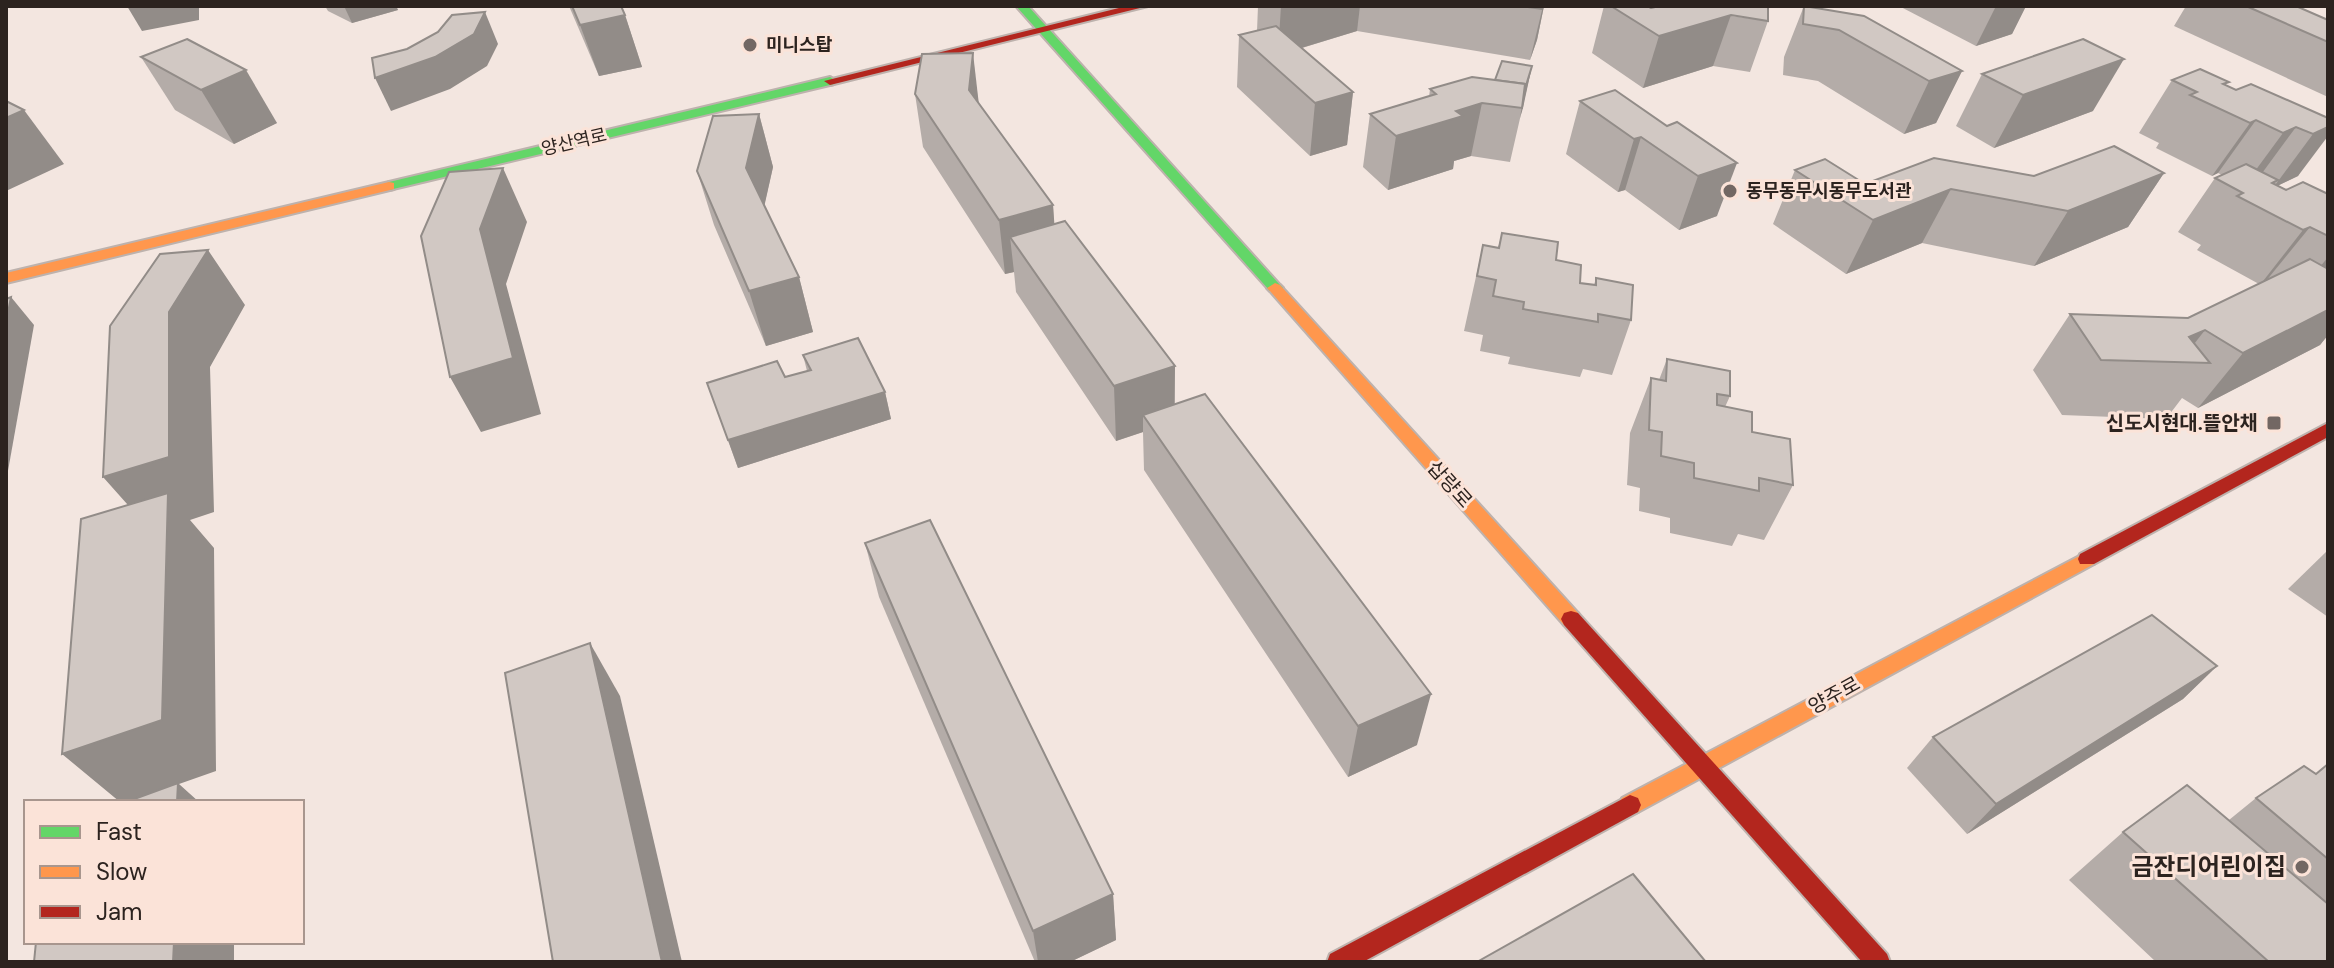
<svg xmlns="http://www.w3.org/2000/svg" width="2334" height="968" font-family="'DM Sans','Noto Sans KR',sans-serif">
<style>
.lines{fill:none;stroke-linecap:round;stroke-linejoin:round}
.fast-casing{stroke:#bdb2ad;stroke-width:4}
.slow-casing{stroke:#bdb2ad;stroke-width:4}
.jam-casing{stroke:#bdb2ad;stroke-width:4}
.fast{fill:#63d668;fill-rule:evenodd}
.slow{fill:#ff974d;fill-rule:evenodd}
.jam{fill:#b3261e;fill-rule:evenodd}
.wall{fill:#b4aca8}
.shaded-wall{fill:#928c88}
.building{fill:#d1c8c3;stroke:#928c88;stroke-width:2}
.poi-dot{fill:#726763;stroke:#fbe3d8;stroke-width:3}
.labels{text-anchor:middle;stroke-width:6;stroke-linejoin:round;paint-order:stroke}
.far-poi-label{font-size:18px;font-weight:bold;fill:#2c231f;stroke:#fbe3d8;text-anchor:start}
.far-street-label{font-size:18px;fill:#2c231f;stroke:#fbe3d8}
.poi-label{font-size:20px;font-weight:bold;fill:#2c231f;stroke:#fbe3d8;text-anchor:end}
.street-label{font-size:20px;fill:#2c231f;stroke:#fbe3d8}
.near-poi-label{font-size:24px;font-weight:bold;fill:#2c231f;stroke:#fbe3d8;text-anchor:end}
</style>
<rect width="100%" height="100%" fill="#f3e6e0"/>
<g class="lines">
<defs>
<g id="fast">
<polygon points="1016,6 1028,6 1280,285 1283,288 1280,291 1270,291"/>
<polygon points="830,77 836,81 834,84 389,190 382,186 389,182"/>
</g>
<g id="slow">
<polygon points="389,182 394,183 394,189 6,283 6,273"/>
<polygon points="1275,283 1280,285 1578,613 1581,619 1578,625 1571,627 1564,625 1270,291 1267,288"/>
<polygon points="2087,552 2094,554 2096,559 2094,564 1638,812 1630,815 1622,812 1619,805 1622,798"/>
</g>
<g id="jam">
<polygon points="1127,6 1148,6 830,85 824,81"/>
<polygon points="2328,423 2328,437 2094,564 2080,564 2078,559 2080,554"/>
<polygon points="1571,611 1578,613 1887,954 1890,962 1862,962 1564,625 1561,619 1564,613"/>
<polygon points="1630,795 1638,798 1641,805 1638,812 1363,962 1327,962 1330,954"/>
</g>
</defs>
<use href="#fast" class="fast-casing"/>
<use href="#slow" class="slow-casing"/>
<use href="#jam" class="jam-casing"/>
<use href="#fast" class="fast"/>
<use href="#slow" class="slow"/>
<use href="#jam" class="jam"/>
</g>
<g class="wall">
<polygon points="325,6 396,6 398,10 352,23 328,11"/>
<polygon points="404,6 446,6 443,8"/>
<polygon points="569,6 621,6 625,15 642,67 599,76"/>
<polygon points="1258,6 1544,6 1537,40 1530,60 1357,31 1302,48 1353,92 1347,145 1310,156 1237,87 1239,35 1257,31"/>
<polygon points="1604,6 1647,6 1651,8 1660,6 1768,21 1750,72 1713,66 1643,88 1592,53"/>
<polygon points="1804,6 1962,71 1936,123 1904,134 1818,81 1783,75 1784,57"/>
<polygon points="1899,6 2026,6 2012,34 1976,46"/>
<polygon points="2186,6 2296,6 2328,20 2328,97 2174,26"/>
<polygon points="141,57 277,123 234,144 175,110"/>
<polygon points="1532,66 1510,162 1471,156 1454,161 1453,169 1388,190 1363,167 1370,114 1429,97 1430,89 1495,80"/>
<polygon points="1982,74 2093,111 1994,148 1956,126"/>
<polygon points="2172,80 2226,86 2236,90 2328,118 2298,176 2277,186 2286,190 2328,194 2328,335 2320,345 2198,408 2182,398 2166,419 2062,415 2033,370 2070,314 2188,318 2259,284 2197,250 2201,245 2178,232 2215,178 2222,175 2218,173 2212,176 2156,148 2159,143 2139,133"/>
<polygon points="915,94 979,105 1053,205 1054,225 1175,366 1175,404 1417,745 1348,777 1144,470 1143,432 1116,441 1016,292 1014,272 1005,274 923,147"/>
<polygon points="1580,101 1667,126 1677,122 1717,216 1679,230 1625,190 1618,192 1566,154"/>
<polygon points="759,114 773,167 764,206 799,277 813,332 766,346 714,225 697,171"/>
<polygon points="1795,170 1865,184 2034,176 2164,173 2128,227 2034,266 1922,243 1846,274 1773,224"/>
<polygon points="1502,233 1556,260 1580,283 1594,285 1596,278 1631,320 1612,375 1583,369 1580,377 1508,364 1510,357 1480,351 1483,335 1464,331 1483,245 1498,248"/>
<polygon points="803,355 885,392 891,419 738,468 707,383 785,377 807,371"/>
<polygon points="1667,359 1730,396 1725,407 1752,432 1793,485 1764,540 1738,534 1732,546 1670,533 1670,518 1639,511 1640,488 1627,485 1630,433 1651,378 1659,380"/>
<polygon points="865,543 1113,894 1116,940 1070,962 1035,962 879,597"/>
<polygon points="2328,550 2328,617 2288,589"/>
<polygon points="2217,666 2183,699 1967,834 1907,768 1933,737"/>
<polygon points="2328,764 2328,962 2156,962 2069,880 2123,832 2229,820 2256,798 2316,774"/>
</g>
<g class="shaded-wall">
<polygon points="127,6 199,6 199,20 142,31"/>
<polygon points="344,6 396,6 398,10 352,23"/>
<polygon points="1281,6 1360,6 1357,31 1278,55"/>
<polygon points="1543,6 1544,6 1537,40 1530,60"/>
<polygon points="1996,6 2026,6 2012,34 1976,46"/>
<polygon points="485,12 498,44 487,66 450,89 391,111 375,78"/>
<polygon points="625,15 642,67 599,76 580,25"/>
<polygon points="1731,15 1713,66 1643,88 1659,36"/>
<polygon points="973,53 979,105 969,90"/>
<polygon points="2124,59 2093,111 1994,148 2023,95"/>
<polygon points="1532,66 1523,108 1520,118 1524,92"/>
<polygon points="246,70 277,123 234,144 201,90"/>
<polygon points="1962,71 1936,123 1904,134 1929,81"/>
<polygon points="1353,92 1347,145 1310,156 1315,103"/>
<polygon points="1482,103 1471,156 1454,161 1453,169 1388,190 1396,136 1456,111"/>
<polygon points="24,110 64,164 6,191 6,118"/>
<polygon points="759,114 773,167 761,221 746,168"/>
<polygon points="2256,120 2218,173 2212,176 2250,123"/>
<polygon points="2296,127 2257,180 2244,186 2283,133"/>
<polygon points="2328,127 2328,136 2298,176 2273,188 2313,134"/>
<polygon points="1641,137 1625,190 1618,192 1634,139"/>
<polygon points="1737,163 1717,216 1679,230 1698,176"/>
<polygon points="503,168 527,222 506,284 541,414 481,432 450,377 480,229"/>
<polygon points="2164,173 2128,227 2034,266 2068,211"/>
<polygon points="1951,189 1922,243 1846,274 1873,220"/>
<polygon points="1053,205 1057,260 1010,237 1014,272 1005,274 999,220"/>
<polygon points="2310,227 2266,281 2260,285 2303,230"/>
<polygon points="208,250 245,305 210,367 214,512 190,520 214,548 216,771 179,784 199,802 120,802 62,754 152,532 103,477 169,312"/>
<polygon points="2328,257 2328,268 2310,289 2296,297"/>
<polygon points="799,277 813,332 766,346 749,291"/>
<polygon points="11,297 34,325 6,482 6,323"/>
<polygon points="2328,310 2328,335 2320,345 2198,408 2243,353"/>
<polygon points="2205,330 2180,362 2189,337"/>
<polygon points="1175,366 1174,421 1143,415 1143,432 1116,441 1114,386"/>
<polygon points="885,392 891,419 738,468 728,440"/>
<polygon points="590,643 620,696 682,962 662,962"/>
<polygon points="2217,666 2183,699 1967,834 1996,804"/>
<polygon points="1431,694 1417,745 1348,777 1358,726"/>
<polygon points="1113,894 1116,940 1070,962 1038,962 1033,931"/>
<polygon points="174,942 234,942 234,962 173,962"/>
</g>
<g class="building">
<polygon points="572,6 621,6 625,15 580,25"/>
<polygon points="1521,6 1543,6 1542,9"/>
<polygon points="1611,6 1647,6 1651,8 1660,6 1768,6 1768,21 1731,15 1659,36"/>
<polygon points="1804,6 1864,16 1962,71 1929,81 1839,30 1803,24"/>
<polygon points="2246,6 2296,6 2328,20 2328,42"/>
<polygon points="485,12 474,34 435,57 375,78 372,58 407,49 438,32 452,15"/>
<polygon points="1276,26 1353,92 1315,103 1239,35"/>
<polygon points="187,39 246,70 201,90 141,57"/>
<polygon points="2083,39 2124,59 2023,95 1982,74"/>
<polygon points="973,53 969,90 1053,205 999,220 915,94 922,54"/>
<polygon points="1502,61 1532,66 1524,92 1525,84 1495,80"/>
<polygon points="2200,69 2229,82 2223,84 2236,90 2251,84 2328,118 2328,127 2313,134 2296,127 2283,133 2256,120 2250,123 2190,95 2197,92 2172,80"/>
<polygon points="1472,77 1525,84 1522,108 1482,103 1456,111 1463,116 1396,136 1370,114 1436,94 1430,89"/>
<polygon points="1615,90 1667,126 1677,122 1737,163 1698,176 1641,137 1634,139 1580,101"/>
<polygon points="6,101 24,110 6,118"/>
<polygon points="759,114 746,168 799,277 749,291 697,171 713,116"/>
<polygon points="2114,146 2164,173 2068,211 1951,189 1873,220 1795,170 1825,159 1865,184 1934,158 2034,176"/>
<polygon points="2246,164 2278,180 2272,183 2286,190 2303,182 2328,194 2328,236 2310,227 2303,230 2237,196 2243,193 2215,178"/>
<polygon points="503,168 480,229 513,358 450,377 421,236 449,172"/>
<polygon points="1065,221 1175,366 1114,386 1010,237"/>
<polygon points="1502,233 1558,242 1556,260 1581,265 1580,283 1596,285 1596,278 1633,285 1631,320 1598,314 1598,322 1523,309 1524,302 1493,296 1496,280 1477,276 1483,245 1499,248"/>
<polygon points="208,250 169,312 169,457 103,477 110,326 160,254"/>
<polygon points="2310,259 2328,269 2328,310 2243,353 2205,330 2189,337 2210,363 2101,360 2070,314 2188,318"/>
<polygon points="11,297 6,323 6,299"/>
<polygon points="858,338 885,392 728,440 707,383 777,361 785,377 811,370 803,355"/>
<polygon points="1667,359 1730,371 1730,396 1717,394 1717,405 1752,412 1752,432 1790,439 1793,485 1759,478 1759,491 1694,478 1694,463 1661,456 1662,432 1649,430 1651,378 1666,381"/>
<polygon points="1205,394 1431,694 1358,726 1143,415"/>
<polygon points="168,493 162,720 62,754 81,519"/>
<polygon points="930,520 1113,894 1033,931 865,543"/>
<polygon points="2152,615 2217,666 1996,804 1933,737"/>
<polygon points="590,643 662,962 553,962 505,673"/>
<polygon points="2328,764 2328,859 2256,798 2304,766 2316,774"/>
<polygon points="178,783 177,802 126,802"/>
<polygon points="2187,785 2328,904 2328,962 2269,962 2123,832"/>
<polygon points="1633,874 1706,962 1477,962"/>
<polygon points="36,942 174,942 173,962 34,962"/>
</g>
<g class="poi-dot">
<circle cx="750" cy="45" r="8"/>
<circle cx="1730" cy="191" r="8"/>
<rect x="2266" y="415" width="16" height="16" rx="4"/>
<circle cx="2302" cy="867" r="8"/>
</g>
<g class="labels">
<g class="far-poi-label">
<text x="766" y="51">미니스탑</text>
<text x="1746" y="197">동무동무시동무도서관</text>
</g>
<g class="far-street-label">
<text transform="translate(574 142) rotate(-13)" y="6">양산역로</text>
</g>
<g class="poi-label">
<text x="2258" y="430">신도시현대.뜰안채</text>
</g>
<g class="street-label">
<text transform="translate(1450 484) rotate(48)" y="7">삽량로</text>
<text transform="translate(1834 695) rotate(-29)" y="7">양주로</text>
</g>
<g class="near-poi-label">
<text x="2286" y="875">금잔디어린이집</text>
</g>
</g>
<rect width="2334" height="968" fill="none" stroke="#2c231f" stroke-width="16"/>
<rect x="24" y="800" width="280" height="144" fill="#fbe3d8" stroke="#a8968e" stroke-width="2"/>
<rect x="40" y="826" width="40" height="12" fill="#63d668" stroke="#a8968e" stroke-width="2"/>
<text x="96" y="840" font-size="24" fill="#2c231f">Fast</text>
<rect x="40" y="866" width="40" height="12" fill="#ff974d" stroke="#a8968e" stroke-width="2"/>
<text x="96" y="880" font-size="24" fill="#2c231f">Slow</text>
<rect x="40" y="906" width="40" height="12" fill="#b3261e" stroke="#a8968e" stroke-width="2"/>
<text x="96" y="920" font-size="24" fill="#2c231f">Jam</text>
</svg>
